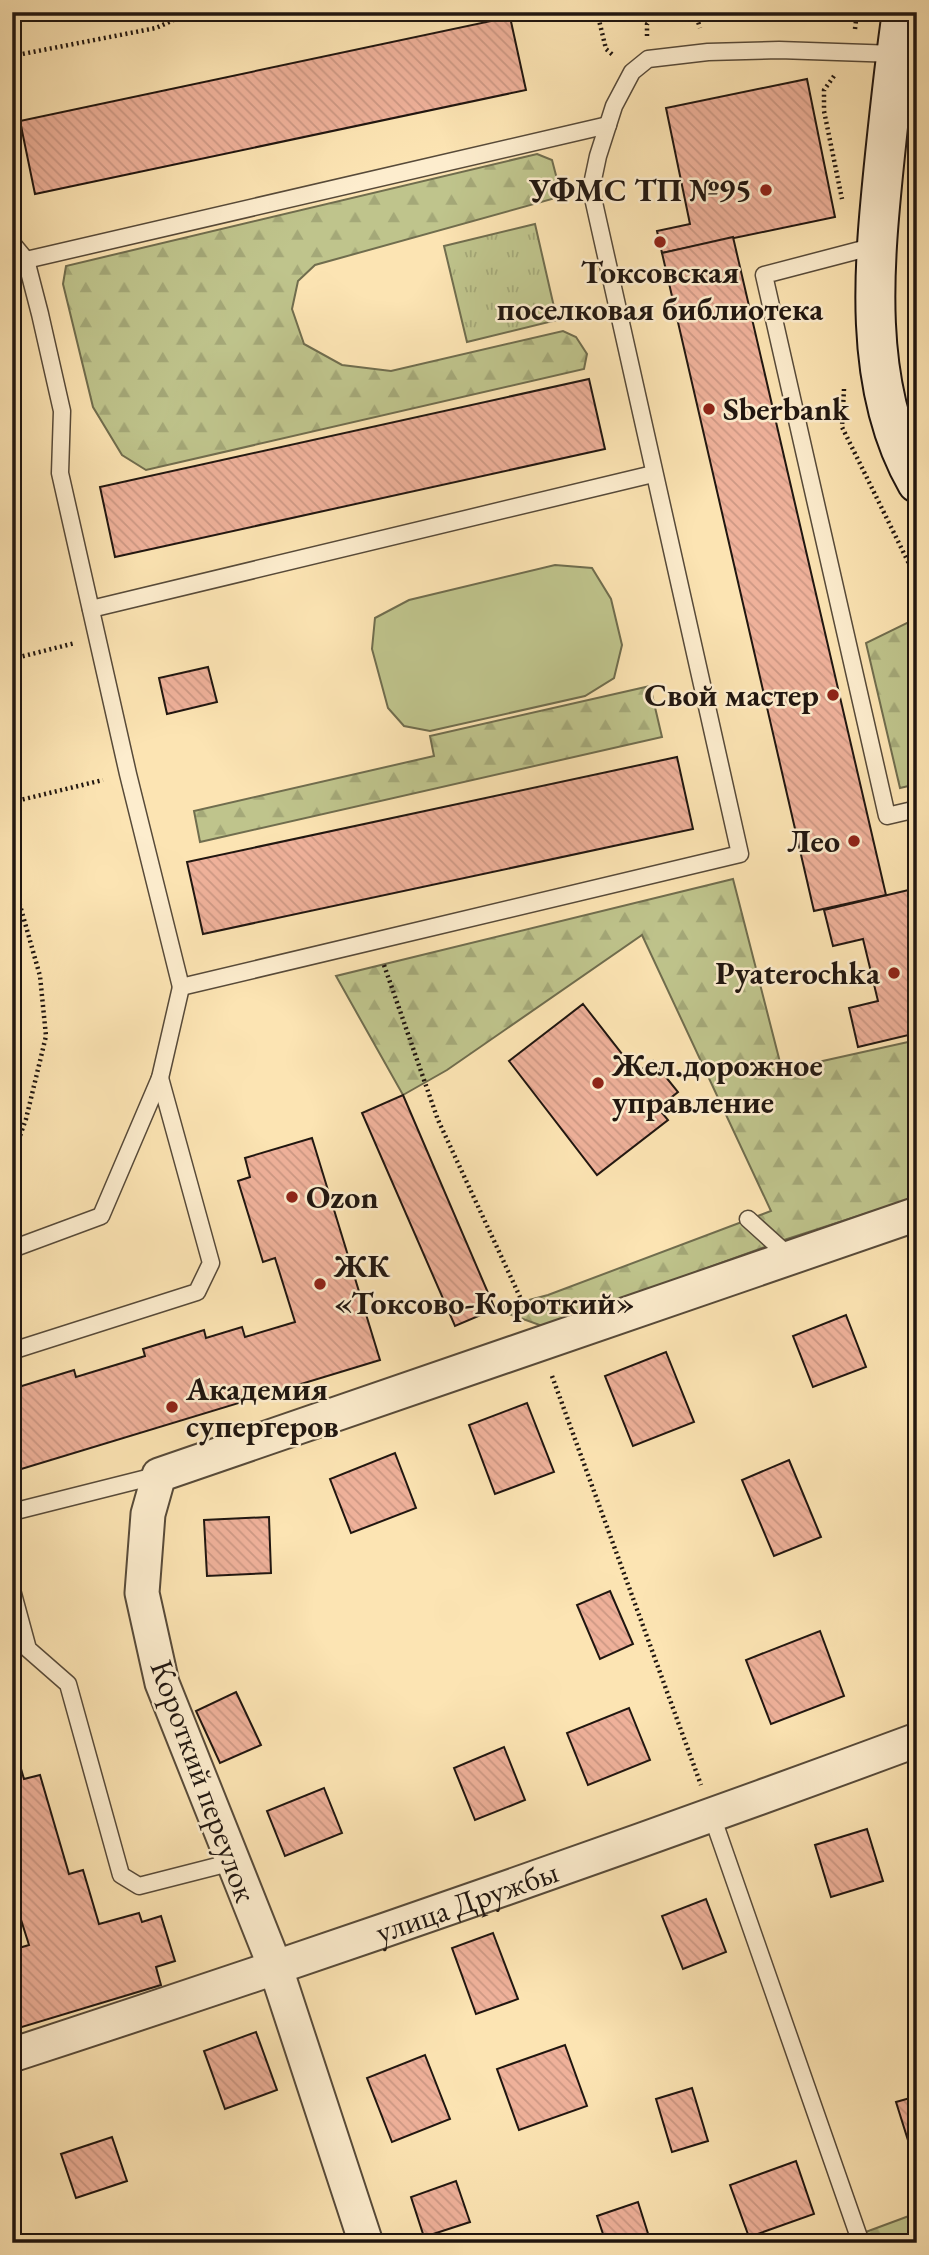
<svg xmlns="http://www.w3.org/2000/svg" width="929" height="2255" font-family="'EB Garamond',serif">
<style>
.green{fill:#bfc48c;stroke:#706d4e;stroke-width:2}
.forest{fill:url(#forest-firs);stroke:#706d4e;stroke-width:2}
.park{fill:url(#park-tufts);stroke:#706d4e;stroke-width:2}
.building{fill:url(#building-back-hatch);stroke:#201610;stroke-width:2}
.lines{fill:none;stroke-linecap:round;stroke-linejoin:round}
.lane-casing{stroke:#574a39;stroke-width:19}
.street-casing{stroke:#574a39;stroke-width:37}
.secondary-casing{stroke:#201610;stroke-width:42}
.path{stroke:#201610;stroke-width:4.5;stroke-dasharray:2 3.5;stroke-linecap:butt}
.lane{stroke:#fdedce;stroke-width:16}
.street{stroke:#fdedce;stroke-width:33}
.secondary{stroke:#fdedce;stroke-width:38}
.poi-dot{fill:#8f2418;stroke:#fdedce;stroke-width:2.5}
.labels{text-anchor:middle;stroke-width:5;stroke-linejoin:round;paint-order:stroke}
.poi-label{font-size:32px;font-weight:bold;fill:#201610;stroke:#fdedce;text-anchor:start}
.street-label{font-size:32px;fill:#201610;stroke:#fdedce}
</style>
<defs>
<pattern id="forest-firs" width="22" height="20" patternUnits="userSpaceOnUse" patternTransform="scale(1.75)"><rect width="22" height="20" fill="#bfc48c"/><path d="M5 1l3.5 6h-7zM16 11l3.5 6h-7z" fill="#a4a878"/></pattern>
<pattern id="park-tufts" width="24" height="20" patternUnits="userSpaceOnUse" patternTransform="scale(1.75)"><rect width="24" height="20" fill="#bfc48c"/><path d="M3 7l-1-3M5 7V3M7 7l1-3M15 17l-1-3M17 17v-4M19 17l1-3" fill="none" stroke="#a4a878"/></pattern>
<pattern id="building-back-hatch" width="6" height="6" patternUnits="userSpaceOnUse" patternTransform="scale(1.75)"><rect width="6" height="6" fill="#efb19a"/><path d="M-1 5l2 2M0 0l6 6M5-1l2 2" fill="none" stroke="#cd9884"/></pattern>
</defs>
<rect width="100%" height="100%" fill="#fce4b3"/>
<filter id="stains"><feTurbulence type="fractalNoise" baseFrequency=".00286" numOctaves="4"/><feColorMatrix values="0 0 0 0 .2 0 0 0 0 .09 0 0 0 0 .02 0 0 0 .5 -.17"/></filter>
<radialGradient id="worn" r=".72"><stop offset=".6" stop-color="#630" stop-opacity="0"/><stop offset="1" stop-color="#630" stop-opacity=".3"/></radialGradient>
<polygon class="green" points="555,565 592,568 611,599 622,645 614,678 585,696 430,731 404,726 388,708 372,649 375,618 409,600"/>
<g class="forest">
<polygon points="537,154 552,160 558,183 552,199 315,265 298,281 292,309 304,344 342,365 391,371 563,331 576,337 587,354 584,369 146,470 122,455 93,407 63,284 66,266"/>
<polygon points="917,618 917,784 900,788 866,643"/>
<polygon points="650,686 662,737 200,842 194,811 434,756 430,736"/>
<polygon points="733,879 782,1070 917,1040 917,1197 784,1240 545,1327 495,1309 548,1295 771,1211 642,935 447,1070 403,1095 336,976"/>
<polygon points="917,2213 917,2243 836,2243"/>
</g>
<polygon class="park" points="535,224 557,320 467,342 444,246"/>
<g class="building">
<polygon points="510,17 526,90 35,194 20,121"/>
<polygon points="807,79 835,217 662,253 657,231 690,224 666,108"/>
<polygon points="733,237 886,895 814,911 662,253"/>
<polygon points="589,379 605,449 115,557 100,487"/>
<polygon points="208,667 217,702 167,714 159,678"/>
<polygon points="677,757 693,829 203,934 187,862"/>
<polygon points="917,888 917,1033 858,1047 849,1008 878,1001 863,939 833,946 824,910"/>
<polygon points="583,1004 637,1073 653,1061 678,1092 658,1108 668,1120 597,1175 509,1061"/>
<polygon points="403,1095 495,1309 455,1326 362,1113"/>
<polygon points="312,1138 380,1360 18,1470 12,1452 12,1389 74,1370 76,1377 145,1356 143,1349 204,1330 206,1338 242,1327 245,1337 295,1322 275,1258 263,1262 238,1181 250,1177 245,1158"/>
<polygon points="846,1315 866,1367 813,1387 793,1336"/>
<polygon points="666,1352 694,1422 633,1446 605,1376"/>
<polygon points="527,1403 554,1472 495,1494 469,1425"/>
<polygon points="395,1453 416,1508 351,1533 330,1479"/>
<polygon points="789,1460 821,1537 774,1556 742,1480"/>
<polygon points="269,1517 271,1573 207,1576 204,1520"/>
<polygon points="610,1591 633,1644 600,1659 577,1605"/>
<polygon points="820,1631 844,1696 771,1724 746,1660"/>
<polygon points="236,1692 261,1745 220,1763 196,1711"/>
<polygon points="629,1708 650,1760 588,1785 567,1733"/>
<polygon points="12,1738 24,1779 40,1775 69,1874 83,1870 99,1924 139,1913 142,1922 161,1916 175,1961 156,1967 161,1985 12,2030 12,1950 29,1945 12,1891"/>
<polygon points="504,1747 525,1800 475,1820 454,1768"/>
<polygon points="917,1782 917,1808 909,1784"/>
<polygon points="324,1788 342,1833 285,1856 267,1811"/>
<polygon points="867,1829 883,1881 831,1897 815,1845"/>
<polygon points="706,1899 726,1952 683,1969 662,1916"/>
<polygon points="493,1933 518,1999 476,2014 452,1948"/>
<polygon points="917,1949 917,1978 909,1952"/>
<polygon points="256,2032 277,2090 225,2109 204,2051"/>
<polygon points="565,2045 587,2106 519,2130 497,2069"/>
<polygon points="425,2055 450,2119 392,2142 367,2078"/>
<polygon points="692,2088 708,2141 672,2152 656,2099"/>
<polygon points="917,2096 917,2152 912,2153 896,2102"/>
<polygon points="112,2137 127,2181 76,2198 61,2154"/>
<polygon points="796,2161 814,2214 749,2237 730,2185"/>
<polygon points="456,2181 470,2222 424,2237 411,2197"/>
<polygon points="638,2202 651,2243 606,2243 597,2216"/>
</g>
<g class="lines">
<defs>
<g id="lane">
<polyline points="12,243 26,260 40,314 62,411 60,473 128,774 181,987 740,854 591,189 598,156 614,106 632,72 648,59 708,52 779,50 896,54"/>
<polyline points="875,246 764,275 887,816 917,809"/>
<polyline points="26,260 608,125"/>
<polyline points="91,609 653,474"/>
<polyline points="748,1219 790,1257"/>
<polyline points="12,1249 101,1216 160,1078 181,987"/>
<polyline points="12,1351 197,1292 211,1263 160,1078"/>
<polyline points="12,1512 159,1475"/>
<polyline points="12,1590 28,1649 68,1684 121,1875 139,1886 233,1862"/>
<polyline points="712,1816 861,2243"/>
</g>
<g id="street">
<path id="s1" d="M12,2055C316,1956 617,1851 917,1740"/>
<polyline points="366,2243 276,1969 162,1683 142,1593 148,1514 159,1475 917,1214"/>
</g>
<path id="secondary" d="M902,12C895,60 890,107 885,155C874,262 861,386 917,483"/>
</defs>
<use href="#lane" class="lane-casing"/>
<use href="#street" class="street-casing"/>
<use href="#secondary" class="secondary-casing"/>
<g class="path">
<polyline points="597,12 606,49 614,56"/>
<polyline points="695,12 700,28"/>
<polyline points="855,29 857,12"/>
<polyline points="647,36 647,24 657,12"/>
<polyline points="12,56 156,28 191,12"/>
<polyline points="834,76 824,90 824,111 842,199"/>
<polyline points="844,389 842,427 917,580"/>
<polyline points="12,659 75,643"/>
<polyline points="12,802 103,780"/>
<polyline points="12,877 40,976 46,1036 26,1119 12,1158"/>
<polyline points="384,965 438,1120 527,1312"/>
<polyline points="552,1376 701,1785"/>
</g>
<use href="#lane" class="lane"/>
<use href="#street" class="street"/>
<use href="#secondary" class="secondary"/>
</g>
<g class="poi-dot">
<circle cx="766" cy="190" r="7"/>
<circle cx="660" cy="242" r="7"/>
<circle cx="709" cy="409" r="7"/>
<circle cx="833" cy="695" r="7"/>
<circle cx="854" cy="841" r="7"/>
<circle cx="894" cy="973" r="7"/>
<circle cx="598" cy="1083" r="7"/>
<circle cx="292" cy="1197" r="7"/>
<circle cx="320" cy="1284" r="7"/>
<circle cx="172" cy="1407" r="7"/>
</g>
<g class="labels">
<g class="poi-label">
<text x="752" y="201" text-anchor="end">УФМС ТП №95</text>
<text x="660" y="283" text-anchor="middle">Токсовская<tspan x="660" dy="37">поселковая библиотека</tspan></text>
<text x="723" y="420">Sberbank</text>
<text x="819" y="706" text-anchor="end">Свой мастер</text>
<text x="840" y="852" text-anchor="end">Лео</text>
<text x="880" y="984" text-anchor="end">Pyaterochka</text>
<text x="612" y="1076">Жел.дорожное<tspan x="612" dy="37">управление</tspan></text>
<text x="306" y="1208">Ozon</text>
<text x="334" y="1277">ЖК<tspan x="334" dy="37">«Токсово-Короткий»</tspan></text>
<text x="186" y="1400">Академия<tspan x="186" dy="37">супергеров</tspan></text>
</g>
<g class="street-label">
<text transform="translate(204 1781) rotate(70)" y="11">Короткий переулок</text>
<text dy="11" stroke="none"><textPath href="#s1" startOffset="480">улица Дружбы</textPath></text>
</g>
</g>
<rect width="929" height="2255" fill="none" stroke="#fce4b3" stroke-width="42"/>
<rect x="14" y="14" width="901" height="2227" fill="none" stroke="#201610" stroke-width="3.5"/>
<rect x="21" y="21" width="887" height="2213" fill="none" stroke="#201610" stroke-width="2"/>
<rect width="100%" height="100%" filter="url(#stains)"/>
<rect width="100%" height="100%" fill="url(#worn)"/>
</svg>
